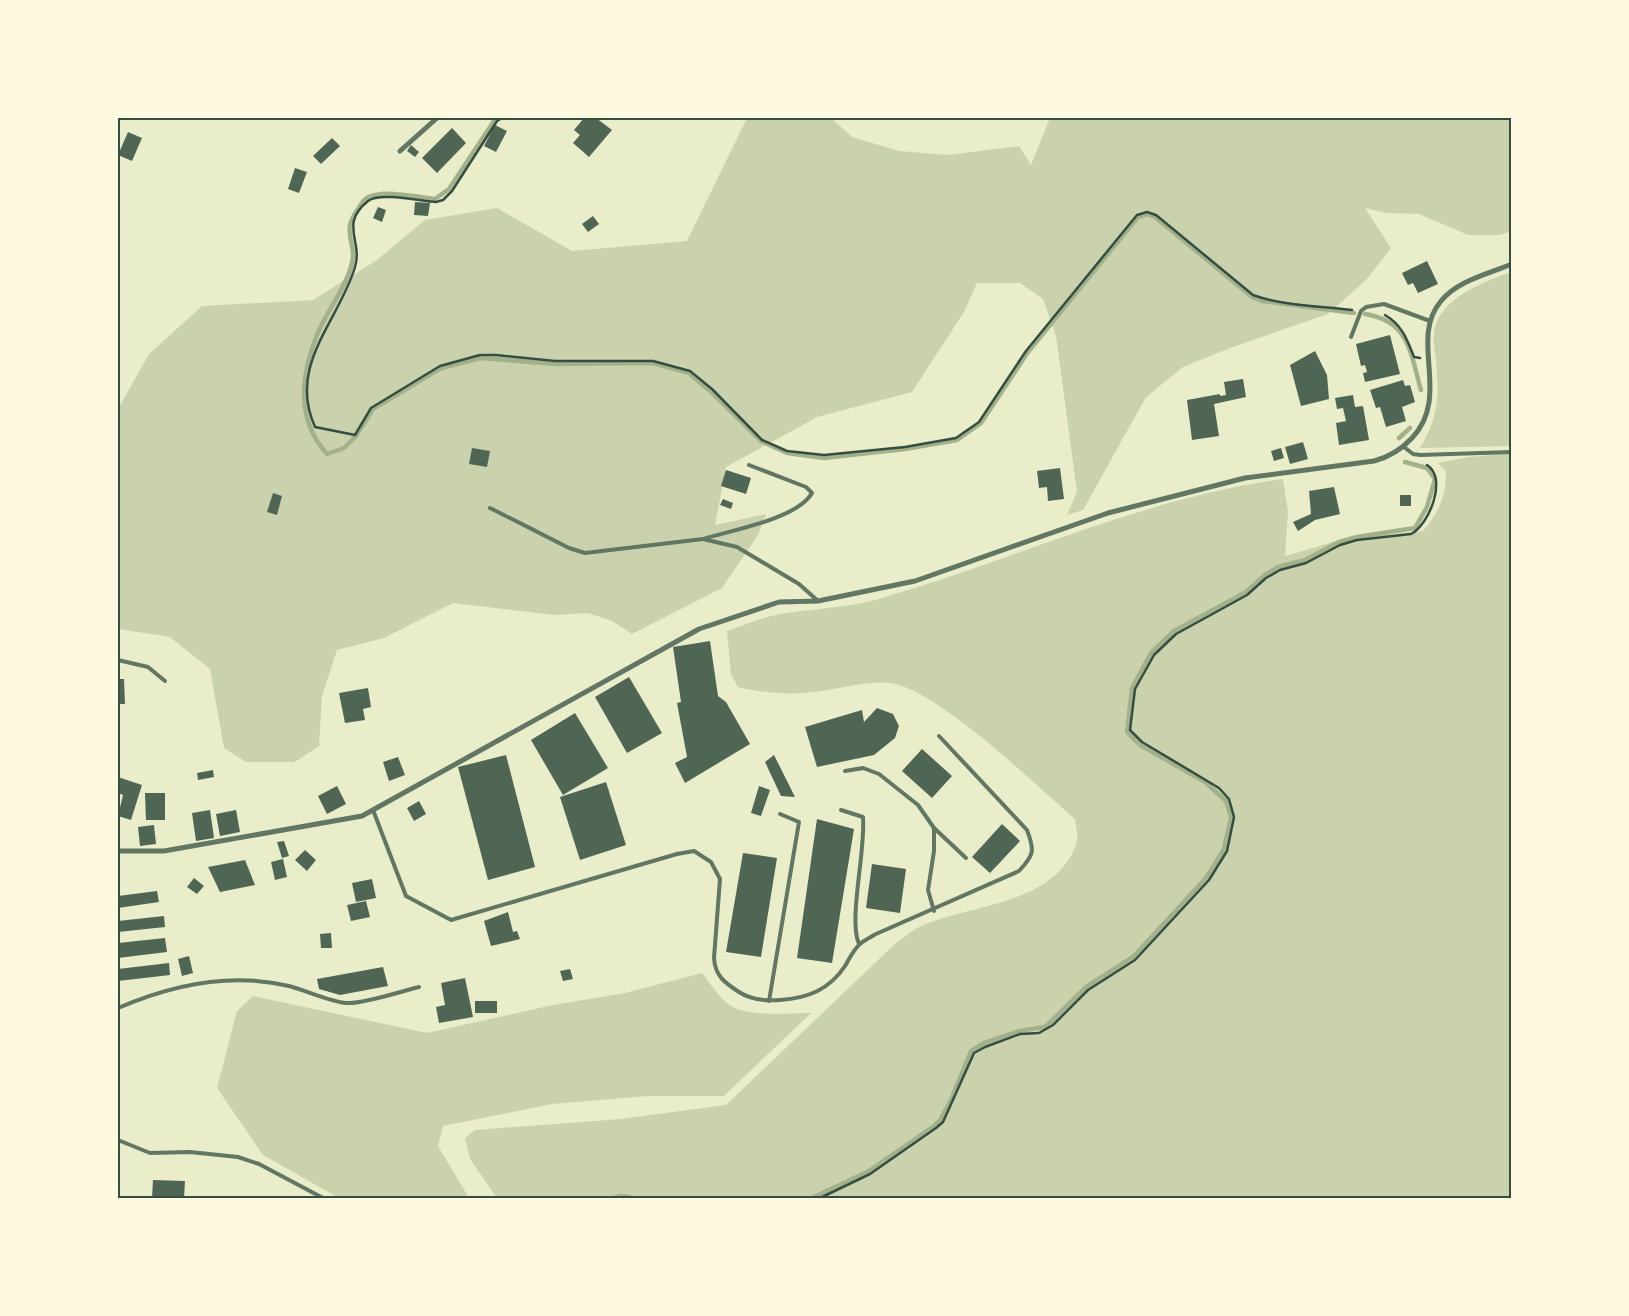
<svg xmlns="http://www.w3.org/2000/svg" width="1629" height="1316" font-family="'Noto Sans',sans-serif">
<style>
.green{fill:#cad2ad}
.lines{fill:none;stroke-linecap:round;stroke-linejoin:round}
.stream{stroke:#a3b18a;stroke-width:4.5}
.building{fill:#4f6655}
.path{stroke:#344e41;stroke-width:2.5}
.service{stroke:#617663;stroke-width:4}
.minor{stroke:#617663;stroke-width:5}
.neatline{fill:none;stroke:#344e41;stroke-width:2}
</style>
<rect width="100%" height="100%" fill="#e9edc9"/>
<g class="green">
<polygon points="747,118 831,118 852,137 899,151 947,155 1019,146 1031,165 1050,118 1511,118 1511,231 1500,235 1468,235 1419,214 1386,213 1365,208 1391,248 1366,280 1328,314 1230,348 1183,367 1146,397 1083,510 1067,515 1077,492 1056,336 1043,299 1020,283 977,283 964,312 912,392 817,417 726,467 715,525 766,514 758,535 722,588 632,634 612,621 588,613 555,615 453,603 384,638 337,650 322,696 319,746 295,762 246,762 224,748 210,669 170,637 118,629 118,409 149,354 202,306 313,300 377,260 425,220 497,208 572,251 687,241"/>
<path d="M1511,272V446L1420,448C1439,416 1439,397 1436,360C1435,352 1433,341 1434,333C1438,298 1484,282 1511,272Z"/>
<path d="M1511,453V1198H497L470,1159L465,1138L475,1130L621,1119L726,1105L897,942C904,938 911,931 919,927C969,904 1053,906 1076,845C1079,838 1076,827 1075,819C1038,787 934,686 889,683C863,681 839,689 814,692C788,695 762,693 738,687L731,674L727,631C745,625 763,617 781,614C815,608 849,608 882,598C1015,559 1144,498 1283,479L1288,512L1285,556L1343,539L1423,531C1439,512 1446,496 1446,471L1438,463L1469,457Z"/>
<path d="M702,973C711,984 720,1000 733,1007C752,1017 789,1013 811,1013L724,1096H648L552,1104L443,1126L438,1146L469,1198H339L263,1155L217,1088L237,1011L253,996L427,1033L553,1005L625,993Z"/>
</g>
<g class="lines">
<g class="stream">
<path d="M496,118L449,189L435,199C419,197 381,189 367,198C363,200 361,205 358,209C339,235 359,242 351,267C344,291 326,312 317,335C301,375 296,420 327,454L344,448L356,436L373,409L441,368L481,358L555,364L653,363L689,373L710,391L761,441L787,453L824,458L905,449L957,440L981,423L1028,352L1138,217L1147,214L1155,217L1252,297L1262,301L1354,313"/>
<path d="M1365,314C1410,321 1410,353 1421,390"/>
<polyline points="1399,438 1410,428"/>
<polyline points="613,1198 621,1196 633,1198"/>
<polyline points="812,1198 869,1171 934,1126 940,1120 950,1102 971,1051 984,1043 1019,1031 1045,1027 1086,987 1133,957 1206,878 1224,849 1231,817 1226,801 1205,782 1140,745 1127,732 1132,688 1151,653 1174,631 1246,592 1265,575 1278,567 1305,560 1339,542 1357,537 1415,528 1427,507 1435,479 1427,468 1405,462"/>
</g>
</g>
<g class="building">
<polygon points="584,118 596,118 612,130 589,157 573,143 580,135 574,130"/>
<polygon points="495,125 507,131 496,152 484,146"/>
<polygon points="452,128 466,143 437,173 422,158"/>
<polygon points="128,132 142,138 132,161 118,155"/>
<polygon points="332,138 340,146 321,164 313,156"/>
<polygon points="411,145 419,152 415,157 407,151"/>
<polygon points="295,168 307,172 299,193 288,189"/>
<polygon points="415,202 430,203 428,216 414,215"/>
<polygon points="378,207 386,210 382,222 373,218"/>
<polygon points="593,216 599,224 588,232 582,224"/>
<polygon points="1427,261 1438,284 1418,293 1413,283 1408,285 1402,273"/>
<polygon points="1390,335 1400,374 1365,382 1363,373 1367,372 1365,365 1361,366 1356,344"/>
<polygon points="1315,351 1327,375 1329,399 1301,406 1290,365"/>
<polygon points="1243,379 1246,397 1214,404 1219,436 1192,440 1187,400 1220,394 1220,396 1226,395 1224,382"/>
<polygon points="1403,380 1405,386 1410,385 1415,402 1402,407 1406,421 1386,427 1380,407 1376,408 1370,390"/>
<polygon points="1353,395 1355,407 1363,406 1369,440 1339,445 1336,423 1346,421 1343,408 1337,409 1335,398"/>
<polygon points="1303,442 1308,459 1290,464 1285,447"/>
<polygon points="472,448 490,451 487,467 469,464"/>
<polygon points="1281,448 1284,458 1274,461 1271,451"/>
<polygon points="1060,468 1064,499 1048,501 1047,487 1039,488 1037,471"/>
<polygon points="726,470 751,478 746,494 721,486"/>
<polygon points="1334,487 1340,514 1315,520 1298,531 1293,522 1311,514 1309,491"/>
<polygon points="273,493 282,496 277,515 267,512"/>
<rect x="1400" y="495" width="11" height="11"/>
<polygon points="723,499 733,503 731,509 720,505"/>
<polygon points="710,641 718,696 726,702 750,744 685,783 675,763 687,757 677,703 681,702 673,647"/>
<polygon points="629,677 662,733 627,753 595,697"/>
<polygon points="118,679 124,679 125,704 118,704"/>
<polygon points="368,688 371,707 363,709 365,720 345,723 339,693"/>
<polygon points="877,708 893,714 899,726 895,738 874,755 817,767 805,727 862,710 864,722"/>
<polygon points="575,713 608,768 563,795 531,740"/>
<polygon points="922,749 952,776 932,798 902,771"/>
<polygon points="506,755 535,867 488,880 458,767"/>
<polygon points="774,755 795,797 781,796 765,762"/>
<polygon points="398,757 405,775 389,781 383,762"/>
<polygon points="213,770 214,777 198,780 197,773"/>
<polygon points="118,777 142,785 131,820 118,816 123,795 118,793"/>
<polygon points="606,782 626,845 580,860 560,797"/>
<polygon points="337,786 346,804 327,814 318,796"/>
<polygon points="759,786 770,790 761,816 751,813"/>
<polygon points="145,793 165,793 165,820 146,820"/>
<polygon points="419,801 426,814 414,821 407,808"/>
<polygon points="210,810 214,838 196,841 192,813"/>
<polygon points="236,810 240,832 220,836 216,814"/>
<polygon points="817,819 854,829 832,963 797,958"/>
<polygon points="1002,824 1020,841 990,873 972,857"/>
<polygon points="154,825 156,844 140,846 138,827"/>
<polygon points="284,841 289,856 282,858 277,842"/>
<polygon points="305,850 316,860 307,871 295,860"/>
<polygon points="743,853 777,858 761,957 726,952"/>
<polygon points="283,859 287,877 275,880 271,862"/>
<polygon points="245,860 255,885 220,892 208,867"/>
<polygon points="872,864 906,869 900,913 866,908"/>
<polygon points="194,878 204,886 197,894 187,887"/>
<polygon points="372,879 376,898 356,902 352,883"/>
<polygon points="157,891 159,902 118,908 118,896"/>
<polygon points="366,901 370,917 351,921 347,905"/>
<polygon points="508,912 513,932 517,931 520,939 491,946 484,921"/>
<polygon points="164,916 165,927 118,932 118,921"/>
<polygon points="331,933 332,948 321,948 320,934"/>
<polygon points="165,938 167,952 118,958 118,943"/>
<polygon points="189,956 193,973 182,976 178,959"/>
<polygon points="169,963 170,975 118,981 118,969"/>
<polygon points="383,967 388,986 340,995 319,989 317,979"/>
<polygon points="570,969 573,979 563,981 560,971"/>
<polygon points="465,978 473,1017 439,1023 436,1007 445,1005 441,983"/>
<rect x="475" y="1001" width="22" height="12"/>
<polygon points="153,1180 185,1181 184,1198 152,1198"/>
</g>
<g class="lines">
<g class="path">
<path d="M502,118L497,121L452,191L443,200L436,202C421,201 379,192 368,201C339,224 363,241 355,267C339,321 287,365 315,427L355,435L371,408L440,366L480,355H496L555,361H653L690,371L712,389L762,440L787,451L824,455L905,447L956,438L979,422L1026,351L1137,215L1147,212L1156,215L1253,295C1283,306 1320,306 1352,310"/>
<path d="M1385,315C1402,325 1407,339 1414,357L1420,358"/>
<path d="M820,1198L870,1174L936,1128L943,1122L974,1053L985,1047L1020,1034L1039,1033L1053,1025L1088,990L1135,960L1209,880L1227,851L1234,817L1229,799L1219,788L1142,742L1130,730L1135,689L1154,655L1176,634L1247,595L1266,578L1280,570L1306,563L1340,545L1357,540L1411,534C1429,525 1448,478 1427,465"/>
</g>
<g class="service">
<polyline points="1351,337 1361,311 1366,307 1384,304 1430,321"/>
<polyline points="1404,447 1413,454 1420,455 1512,452"/>
<polyline points="490,508 569,548 585,553 703,539 737,547 799,584 818,601"/>
<path d="M706,538C734,530 798,518 812,493L806,487L749,465"/>
<polyline points="118,660 148,667 165,681"/>
<polyline points="845,771 863,768 879,774 918,805 934,828 966,858"/>
<path d="M373,810L406,896L451,920L677,854L694,851L711,862L720,879L714,958C715,976 725,983 739,992C751,1000 767,1001 780,1000C808,998 829,990 845,966C849,959 854,949 860,944C864,940 871,937 876,934L1019,871C1034,855 1035,851 1027,830L939,736"/>
<path d="M841,810L863,817C866,850 848,920 859,944"/>
<polyline points="934,911 928,890 934,851 934,828"/>
<polyline points="769,1001 799,822 780,814"/>
<path d="M118,1008C171,985 231,972 289,986C305,990 333,1003 348,1003C363,1004 402,991 419,987"/>
<polyline points="118,1140 150,1153 190,1152 238,1157 259,1164 323,1198"/>
</g>
<g class="minor">
<polyline points="400,151 437,118"/>
<path d="M118,851H164L362,816L699,629L779,602L818,601L915,581L1108,513L1245,478L1374,461C1389,457 1401,450 1412,438C1452,395 1408,340 1441,301C1457,281 1488,274 1512,264"/>
</g>
</g>
<rect width="1629" height="1316" fill="none" stroke="#fefae0" stroke-width="238"/>
<rect x="119" y="119" width="1391" height="1078" class="neatline"/>
</svg>
